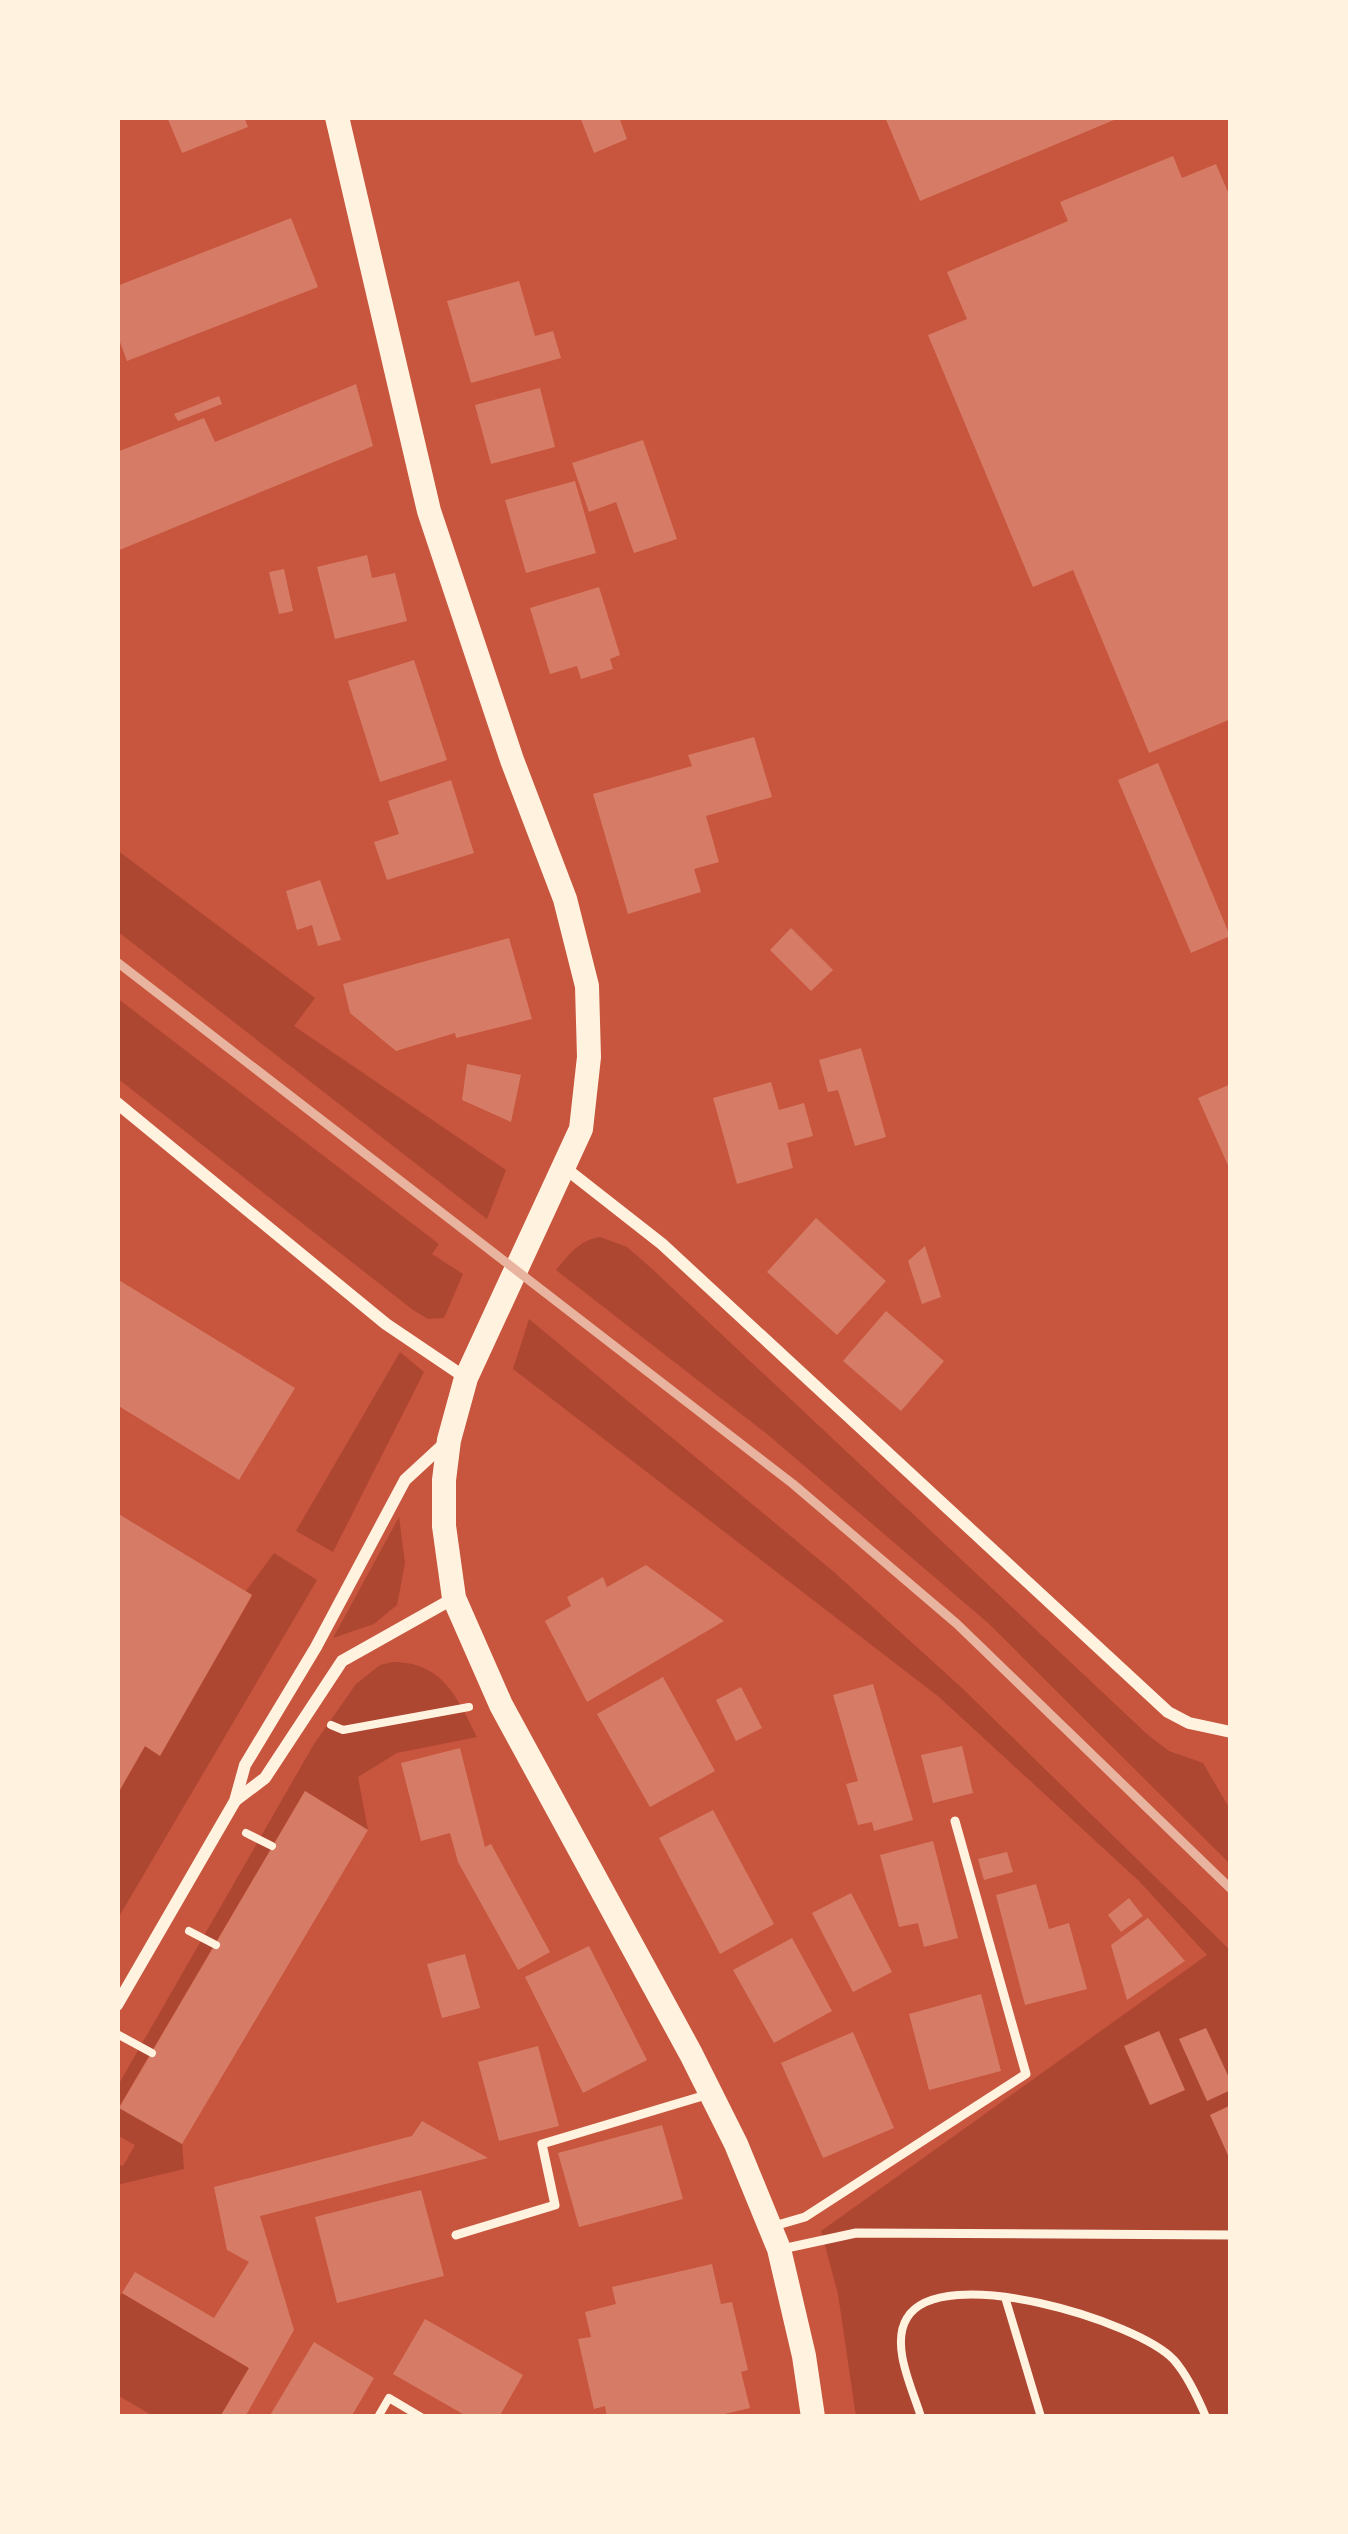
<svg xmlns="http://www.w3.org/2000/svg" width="1348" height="2534" font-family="Manrope,sans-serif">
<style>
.green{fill:#ae4732}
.building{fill:#d67c66}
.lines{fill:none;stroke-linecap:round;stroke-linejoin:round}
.path{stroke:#fff3e0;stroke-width:8}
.service{stroke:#fff3e0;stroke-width:9}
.minor{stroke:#fff3e0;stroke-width:12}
.secondary{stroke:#fff3e0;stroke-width:24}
.rail{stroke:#e9b49f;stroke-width:9}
</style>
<rect width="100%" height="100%" fill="#c8553d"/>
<g class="green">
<polygon points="117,850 315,998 294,1026 506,1170 487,1219 117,931"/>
<polygon points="117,998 439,1244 432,1254 463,1274 444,1318 428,1319 413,1310 117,1078"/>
<path d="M600,1237L627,1247L650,1267L1148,1735L1169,1751L1203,1763L1231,1811V1865L987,1622L767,1434L556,1270C569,1255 579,1240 600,1237Z"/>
<polygon points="529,1319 834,1572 962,1688 1231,1951 1231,2417 856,2417 838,2294 821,2231 1207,1955 1139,1881 939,1697 513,1369"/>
<polygon points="400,1352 424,1372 333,1552 296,1531"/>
<polygon points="399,1517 405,1563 397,1605 374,1624 333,1638"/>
<polygon points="274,1553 317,1580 117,1920 117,1795 145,1746 160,1755 252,1596 246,1591"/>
<path d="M392,1662C443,1662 457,1697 477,1737L397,1753L358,1777L368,1830L305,1791L119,2107L182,2143L184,2169L117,2185V2164L123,2166L135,2145L117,2135V2087L314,1744L356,1684L380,1665Z"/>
<polygon points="122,2293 249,2368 220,2417 155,2417 117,2395 117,2302"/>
</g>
<g class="building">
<polygon points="167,117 244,117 248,127 182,153"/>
<polygon points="580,117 619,117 627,139 594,153"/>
<polygon points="885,117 1121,117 920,201"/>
<polygon points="1173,156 1182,178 1216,164 1231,199 1231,719 1149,753 1073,570 1033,587 928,335 967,319 947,272 1068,221 1060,202"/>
<polygon points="291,218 318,287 127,361 117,334 117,286"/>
<polygon points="519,281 535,336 553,331 561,358 471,383 447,301"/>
<polygon points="356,384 373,446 117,551 117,452 204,418 215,442"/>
<polygon points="540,388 555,447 491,464 475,405"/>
<polygon points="219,396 222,404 178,421 174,414"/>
<polygon points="643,440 677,539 634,553 616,502 589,512 572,463"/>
<polygon points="575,481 596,553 526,573 505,500"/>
<polygon points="367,555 372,578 395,573 407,621 335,639 317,567"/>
<polygon points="284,569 293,611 279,614 269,572"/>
<polygon points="599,587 620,655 610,659 613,669 581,679 577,666 550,674 530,608"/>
<polygon points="414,660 447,760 380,782 348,681"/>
<polygon points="754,737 772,797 706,816 719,862 694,869 701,892 628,914 593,794 692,766 688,755"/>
<polygon points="1158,763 1230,936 1191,953 1118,780"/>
<polygon points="451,780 474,853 387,880 374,842 399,834 388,801"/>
<polygon points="320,880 341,940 318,946 312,925 297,930 286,891"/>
<polygon points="791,928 833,970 811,991 770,950"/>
<polygon points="509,938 532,1019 456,1038 455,1033 396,1051 350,1013 343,984"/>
<polygon points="861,1048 886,1137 855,1146 838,1090 828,1092 819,1060"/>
<polygon points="467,1064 521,1075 511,1122 462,1100"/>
<polygon points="771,1082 779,1110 804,1103 813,1136 787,1143 793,1168 737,1184 713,1098"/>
<polygon points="1231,1084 1231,1172 1198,1098"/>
<polygon points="816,1218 886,1281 837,1335 767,1272"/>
<polygon points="925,1246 941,1297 922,1304 908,1261"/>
<polygon points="117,1279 295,1388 239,1480 117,1405"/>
<polygon points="886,1311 944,1361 901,1411 843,1361"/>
<polygon points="117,1513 252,1595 160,1756 145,1746 117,1795"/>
<polygon points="646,1565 724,1621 587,1702 545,1621 571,1606 567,1597 603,1577 607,1587"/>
<polygon points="663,1677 715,1771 650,1807 597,1714"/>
<polygon points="873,1684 913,1820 874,1831 872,1822 858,1825 846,1784 858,1781 833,1695"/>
<polygon points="741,1687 762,1728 736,1741 716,1700"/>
<polygon points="962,1746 973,1793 933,1803 921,1755"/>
<polygon points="460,1748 485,1847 491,1844 550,1952 518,1970 458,1862 450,1833 421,1841 401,1763"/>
<polygon points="305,1791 368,1830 182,2144 119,2108"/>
<polygon points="713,1810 774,1924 720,1954 659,1838"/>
<polygon points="933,1841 958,1938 924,1947 918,1923 899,1927 880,1855"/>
<polygon points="1007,1852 1013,1872 984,1880 978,1859"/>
<polygon points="1036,1884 1049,1929 1069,1923 1087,1989 1025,2005 996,1895"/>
<polygon points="851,1893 892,1972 853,1992 812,1913"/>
<polygon points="1129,1898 1143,1916 1121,1932 1108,1915"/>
<polygon points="1148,1918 1185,1961 1127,2000 1111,1945"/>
<polygon points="792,1938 832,2011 774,2043 733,1970"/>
<polygon points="589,1946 647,2060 583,2093 525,1977"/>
<polygon points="465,1954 480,2008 442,2018 427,1964"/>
<polygon points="981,1994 1001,2071 929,2090 909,2014"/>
<polygon points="1206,2028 1231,2082 1231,2090 1207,2101 1179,2039"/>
<polygon points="1159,2031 1185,2090 1150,2105 1124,2046"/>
<polygon points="853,2032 894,2128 823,2158 781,2063"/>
<polygon points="538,2046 559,2126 499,2141 478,2062"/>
<polygon points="1231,2105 1231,2162 1210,2115"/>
<polygon points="422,2121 488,2158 260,2216 294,2330 245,2417 220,2417 249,2368 122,2293 135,2272 214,2318 249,2262 227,2250 214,2187 412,2136"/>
<polygon points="662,2125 683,2199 579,2227 558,2153"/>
<polygon points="421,2190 444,2276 337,2303 315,2217"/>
<polygon points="712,2264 721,2304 732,2302 748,2370 741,2372 750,2408 712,2417 607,2417 605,2406 594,2409 578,2339 591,2337 585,2312 616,2304 612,2287"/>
<polygon points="425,2319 523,2375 499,2417 468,2417 393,2374"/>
<polygon points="314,2342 374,2378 351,2417 269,2417"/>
</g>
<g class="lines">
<g class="path">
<polyline points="331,1725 343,1730 469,1707"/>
<polyline points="246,1833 272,1846"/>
<polyline points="189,1931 216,1945"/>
<polyline points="117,2034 152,2053"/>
<polyline points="1005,2297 1041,2417"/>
<polyline points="378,2417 389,2398 421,2417"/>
<path d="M921,2417C913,2390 890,2345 907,2318C941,2261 1138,2321 1174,2360C1188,2376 1198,2398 1206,2417"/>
</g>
<g class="service">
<polyline points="774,2226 805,2217 1026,2074 955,1821"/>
<polyline points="456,2235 555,2205 542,2144 706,2095"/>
<polyline points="782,2249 856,2233 1231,2235"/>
</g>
<g class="minor">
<polyline points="117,1103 386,1324 466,1378"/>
<polyline points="565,1168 662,1244 1168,1712 1189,1723 1231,1732"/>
<polyline points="236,1800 265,1778 342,1661 454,1598"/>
<polyline points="117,2005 235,1801 245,1765 316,1647 405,1480 444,1444"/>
</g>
<polyline class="secondary" points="337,117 429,511 512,760 565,899 587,986 589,1057 581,1129 466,1378 449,1440 444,1480 444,1526 454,1598 501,1705 691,2054 736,2144 779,2249 804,2356 813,2417"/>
<polyline class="rail" points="117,962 793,1484 957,1624 1231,1889"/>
</g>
<rect width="1348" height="2534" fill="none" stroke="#fff3e0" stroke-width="240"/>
</svg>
